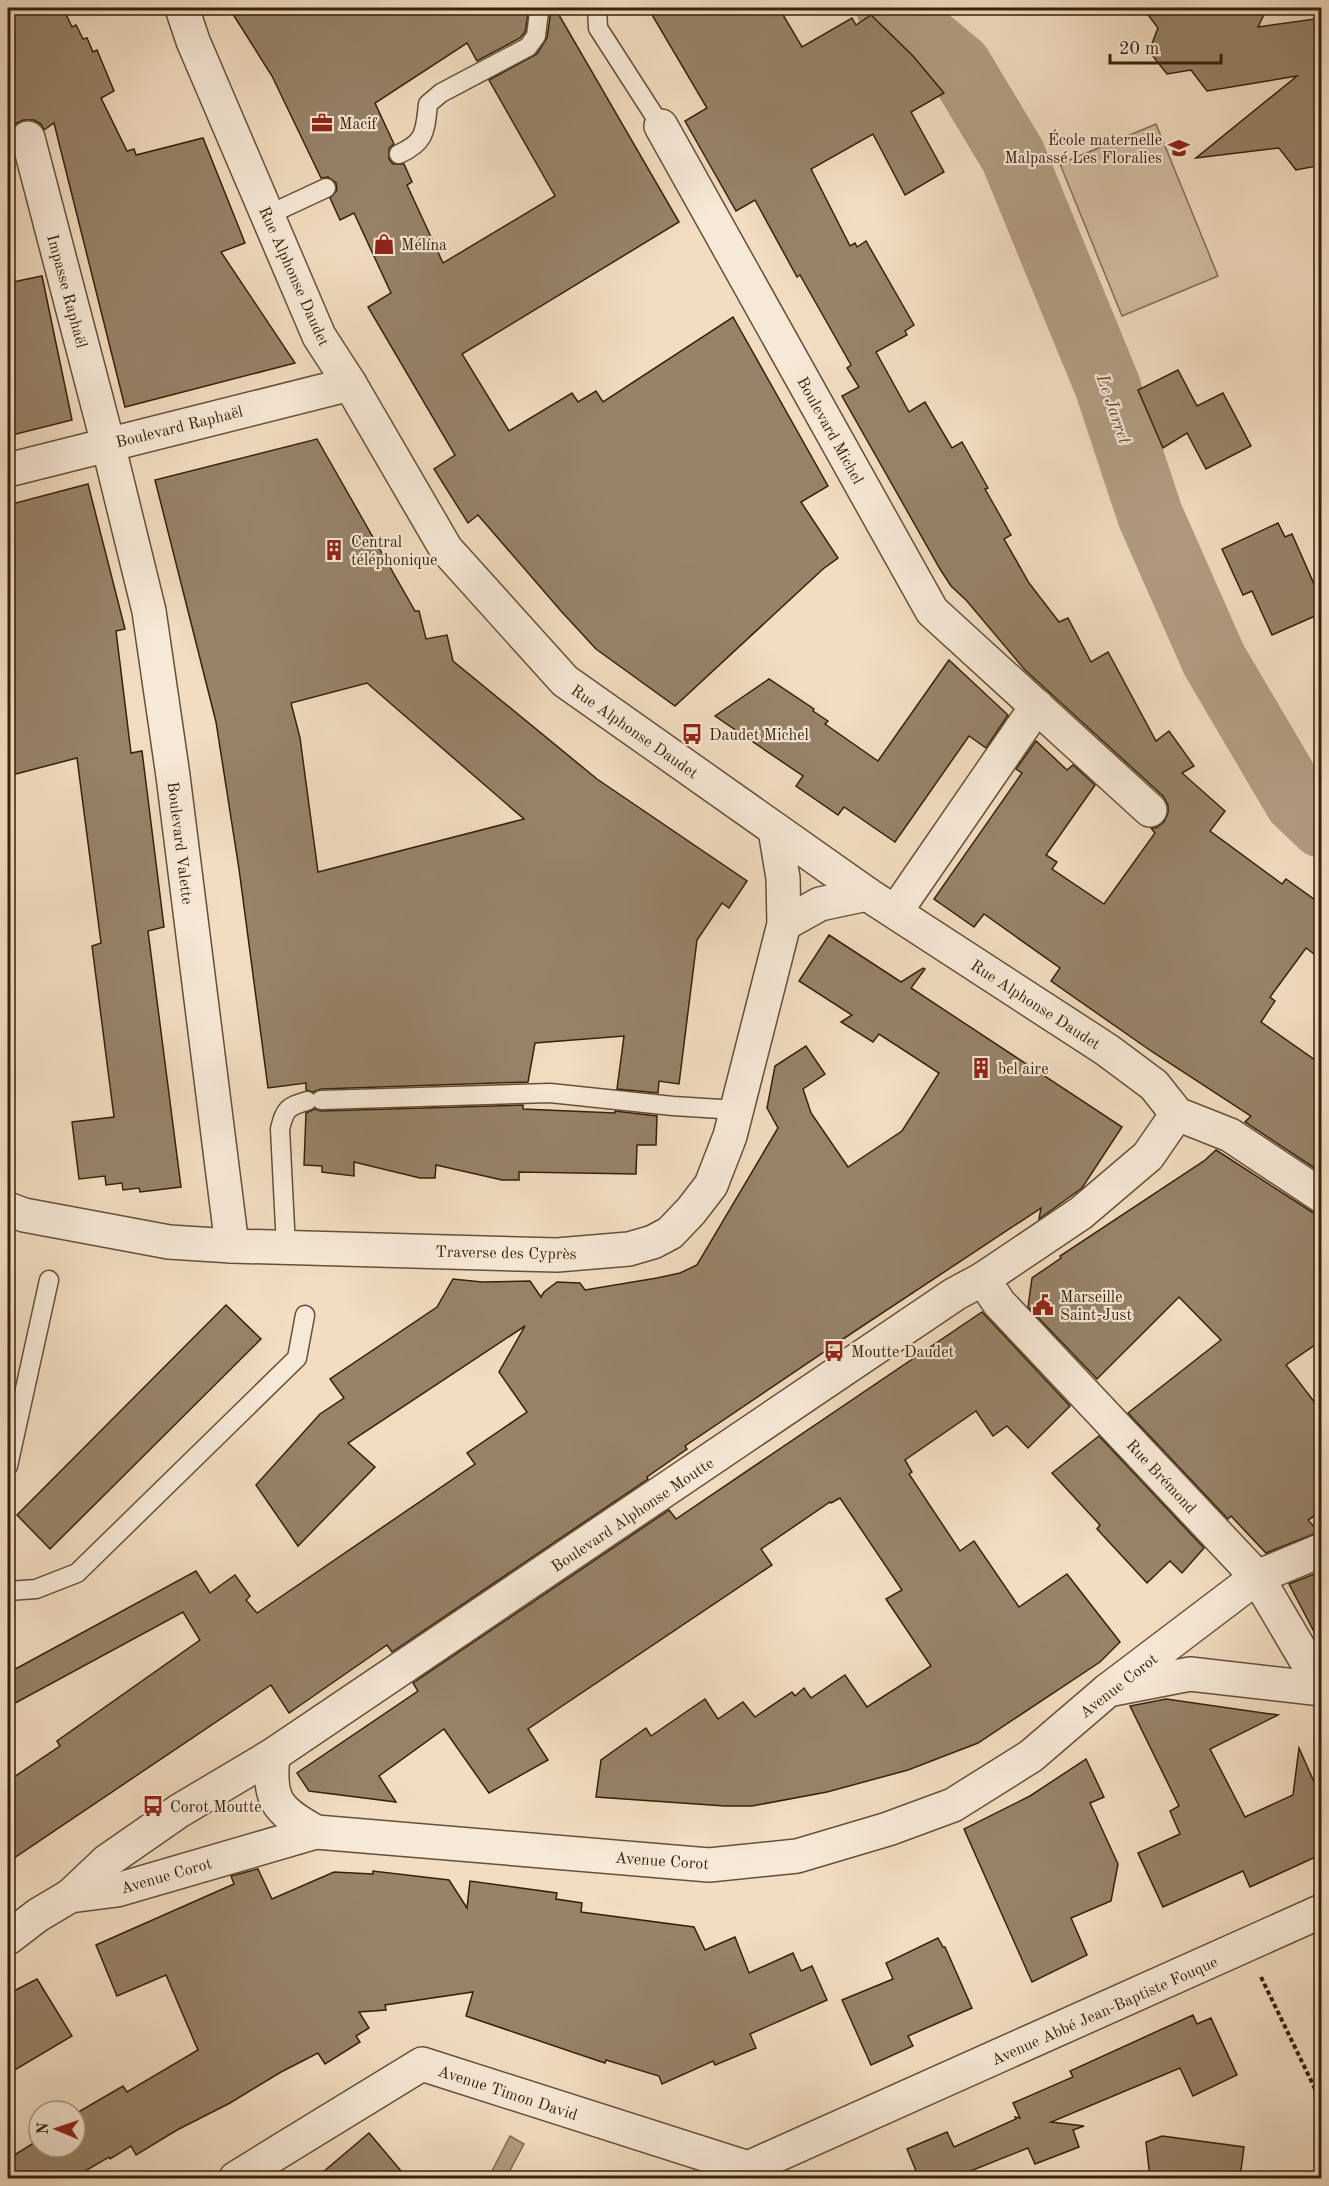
<svg xmlns="http://www.w3.org/2000/svg" width="1329" height="2186" font-family="'Old Standard TT',serif">
<style>
.green{fill:#d2bda2;stroke:#846f56;stroke-width:1.5}
.water{fill:#b29d83;stroke:#806b53;stroke-width:1.5}
.lines{fill:none;stroke-linecap:round;stroke-linejoin:round}
.river{stroke:#b29d83;stroke-width:66}
.building{fill:#978369;stroke:#35210a;stroke-width:1.5;fill-rule:evenodd}
.service-casing{stroke:#645038;stroke-width:21}
.minor-casing{stroke:#645038;stroke-width:36}
.tertiary-casing{stroke:#645038;stroke-width:36}
.path{stroke:#35210a;stroke-width:4;stroke-dasharray:4.5 3;stroke-linecap:butt}
.service{stroke:#f7e9d7;stroke-width:18}
.minor{stroke:#f7e9d7;stroke-width:33}
.tertiary{stroke:#f7e9d7;stroke-width:33}
.labels{text-anchor:middle;stroke-width:4.5;stroke-linejoin:round;paint-order:stroke}
.poi-label{font-size:16px;fill:#35210a;stroke:#f7e9d7;text-anchor:start}
.street-label{font-size:16px;fill:#35210a;stroke:#f7e9d7}
.water-label{font-size:18px;font-style:italic;fill:#614c34;stroke:#f7e9d7}
</style>
<rect width="100%" height="100%" fill="#f2ddc1"/>
<filter id="stains"><feTurbulence type="fractalNoise" baseFrequency=".00333" numOctaves="4"/><feColorMatrix values="0 0 0 0 .2 0 0 0 0 .09 0 0 0 0 .02 0 0 0 .5 -.17"/></filter>
<radialGradient id="worn" r=".72"><stop offset=".6" stop-color="#630" stop-opacity="0"/><stop offset="1" stop-color="#630" stop-opacity=".3"/></radialGradient>
<polygon class="green" points="1156,124 1218,276 1122,316 1060,164"/>
<polygon class="water" points="510,2136 524,2144 506,2178 496,2178 490,2175"/>
<g class="lines">
<polyline class="river" points="889,8 959,66 1013,156 1107,385 1150,515 1214,660 1297,801 1322,825"/>
</g>
<g class="building">
<polygon points="8,8 63,8 72,27 76,25 83,39 87,38 93,52 97,50 114,91 101,98 127,151 134,149 136,155 203,138 245,243 221,252 295,363 125,407 54,123 44,130 41,124 34,120 23,120 15,124 10,132 11,146 8,148"/>
<polygon points="229,8 529,8 525,32 520,38 477,61 467,43 375,103 394,144 389,148 389,159 393,164 404,164 412,182 407,185 443,263 555,196 489,80 537,54 547,38 550,17 555,8 679,222 462,354 509,431 572,393 578,402 596,391 603,402 733,317 828,486 801,502 838,558 823,569 675,706 596,649 561,611 478,515 468,523 434,469 455,455 368,307 391,293 354,213 340,220 330,198 337,190 336,183 328,177 321,178 272,76"/>
<polygon points="648,8 779,8 802,47 852,18 856,25 871,15 913,56 944,93 911,112 944,172 905,195 873,134 811,169 850,246 855,243 857,247 866,241 914,325 905,331 907,335 876,352 909,412 925,402 952,448 962,442 988,488 985,489 1011,535 1004,539 1029,583 1059,622 1068,618 1091,662 1108,652 1156,741 1169,731 1194,766 1182,773 1225,811 1210,831 1282,884 1286,879 1322,905 1322,960 1306,948 1270,997 1275,1001 1261,1022 1322,1065 1322,1173 1245,1122 1251,1116 1151,1051 1051,981 1060,968 984,914 974,927 934,899 1022,773 1016,769 1036,741 1067,770 1073,765 1095,785 1046,855 1057,862 1052,869 1104,904 1155,833 1151,828 1156,828 1164,822 1168,813 1168,805 1163,796 1025,670 966,600 951,586 940,569 842,396 859,387 847,368 851,365 800,275 797,277 755,200 736,211 685,121 707,108"/>
<polygon points="1143,8 1267,8 1258,27 1322,18 1322,165 1296,170 1279,148 1196,158 1297,76 1207,91 1191,70 1167,74 1149,51 1158,28"/>
<polygon points="42,276 72,420 8,436 8,283"/>
<polygon points="1178,370 1197,406 1223,393 1251,446 1206,469 1187,433 1163,448 1138,390"/>
<path d="M317,439L415,611H419L426,639L447,635L453,661L597,779L747,881L729,908L722,903L697,940L679,1084L659,1081L658,1093L617,1089L624,1036L535,1043L528,1082L321,1089L313,1092L306,1090V1083L268,1088L239,869L216,722L155,480ZM367,683L524,819L318,872L300,738L291,703Z"/>
<polygon points="88,484 125,629 116,631 126,712 131,753 142,751 164,927 148,931 181,1187 140,1192 139,1188 123,1190 122,1183 106,1185 105,1176 79,1179 72,1122 114,1117 92,946 101,943 77,758 8,776 8,505"/>
<polygon points="1278,523 1285,537 1292,534 1314,584 1322,581 1322,613 1272,635 1252,591 1243,595 1222,549"/>
<polygon points="949,660 1008,715 986,748 969,736 895,842 844,807 838,815 796,786 803,776 715,716 769,679 814,709 813,711 828,721 825,724 878,761"/>
<polygon points="829,935 901,982 923,968 925,969 911,988 1122,1127 1082,1188 1039,1219 1041,1208 855,1331 685,1446 687,1449 647,1477 648,1479 392,1652 387,1645 289,1713 271,1685 8,1862 8,1781 60,1746 57,1741 200,1640 183,1612 8,1707 8,1673 196,1571 210,1593 235,1575 250,1596 246,1600 257,1613 475,1464 467,1453 527,1412 499,1372 525,1326 348,1443 375,1467 298,1546 256,1485 320,1414 344,1398 330,1379 437,1307 453,1279 482,1282 530,1281 541,1297 544,1292 557,1282 580,1283 585,1290 657,1278 680,1273 697,1265 778,1128 767,1108 775,1066 806,1046 825,1074 803,1089 811,1113 848,1167 902,1131 939,1073 879,1034 873,1042 841,1022 852,1015 799,981"/>
<polygon points="523,1105 523,1109 615,1113 615,1111 657,1116 656,1145 637,1145 636,1174 519,1172 519,1180 502,1180 436,1165 435,1178 420,1178 354,1162 354,1176 322,1172 322,1166 304,1165 306,1113 315,1109 321,1111"/>
<polygon points="1216,1150 1312,1212 1322,1215 1322,1340 1286,1365 1322,1412 1322,1511 1308,1520 1319,1532 1266,1553 1231,1516 1228,1519 1128,1413 1221,1340 1179,1297 1097,1379 1028,1307 1032,1278 1061,1258 1060,1256 1204,1161"/>
<polygon points="226,1305 261,1339 50,1549 17,1515"/>
<polygon points="982,1312 1070,1406 1028,1448 1007,1426 993,1436 976,1411 905,1460 912,1472 909,1474 960,1551 974,1541 1019,1607 1067,1574 1120,1642 1100,1662 978,1743 908,1770 827,1792 752,1806 725,1806 596,1797 601,1760 646,1728 651,1736 705,1699 718,1719 743,1702 755,1717 792,1692 795,1696 804,1688 811,1698 845,1675 867,1707 931,1666 886,1599 902,1590 840,1498 831,1503 830,1502 761,1549 772,1565 528,1729 548,1760 489,1793 444,1729 379,1776 396,1802 309,1791 297,1773 418,1691 413,1683 669,1510 676,1519"/>
<polygon points="1099,1436 1204,1548 1182,1573 1170,1561 1147,1583 1097,1529 1100,1525 1052,1473"/>
<polygon points="1322,1571 1322,1647 1289,1584"/>
<polygon points="1166,1699 1278,1715 1210,1749 1245,1817 1293,1795 1299,1748 1322,1800 1322,1854 1250,1887 1243,1871 1163,1907 1138,1853 1180,1834 1170,1811 1179,1806 1130,1706"/>
<polygon points="1086,1759 1104,1797 1090,1803 1118,1864 1111,1901 1071,1918 1087,1955 1032,1982 964,1829 1030,1796"/>
<polygon points="258,1869 272,1899 334,1872 373,1874 373,1871 449,1880 467,1908 470,1881 557,1893 556,1899 582,1903 581,1912 694,1927 705,1950 735,1937 749,1973 793,1953 801,1971 812,1966 827,2000 750,2034 756,2048 715,2065 713,2061 662,2084 659,2076 606,2060 605,2063 587,2057 466,2016 473,1992 385,2005 386,2010 359,2012 369,2028 356,2036 360,2042 325,2064 318,2053 281,2072 230,2103 177,2130 136,2155 131,2146 110,2159 109,2157 73,2178 8,2178 8,2159 37,2141 35,2138 39,2136 39,2147 75,2147 75,2114 123,2086 127,2092 198,2050 166,1975 117,1996 96,1945 234,1884 231,1876"/>
<polygon points="938,1938 943,1947 945,1947 972,2008 908,2036 913,2046 871,2065 842,2000 893,1979 886,1963"/>
<polygon points="37,1979 72,2036 8,2074 8,1994"/>
<polygon points="1193,2015 1197,2024 1211,2018 1237,2075 1193,2096 1180,2068 1051,2122 1084,2126 1073,2130 1079,2147 1035,2164 1028,2148 953,2178 919,2178 907,2149 947,2132 954,2147 1016,2119 1015,2117 1020,2118 1013,2103 1073,2077 1070,2071"/>
<polygon points="369,2133 407,2178 316,2178"/>
<polygon points="1162,2136 1244,2147 1240,2178 1150,2178 1146,2142"/>
</g>
<g class="lines">
<defs>
<g id="service">
<polyline points="597,8 598,28 661,126"/>
<path d="M399,154C426,142 425,131 428,104L441,93L528,47L536,36L539,12L543,8"/>
<polyline points="268,215 326,188"/>
<polyline points="321,1100 550,1093 673,1106 737,1110"/>
<path d="M286,1247L280,1129C285,1109 287,1107 307,1101"/>
<polyline points="8,1466 49,1280"/>
<polyline points="8,1591 36,1589 77,1573 297,1358 305,1315"/>
</g>
<g id="minor">
<polyline points="661,126 932,611 1150,810"/>
<polyline points="28,138 108,444 149,611 173,776 232,1246"/>
<polyline points="8,470 350,384"/>
<polyline points="896,911 1037,706"/>
<polyline points="784,924 820,904 867,894"/>
<polyline points="8,1209 24,1215 169,1242 232,1246 557,1255 629,1249 653,1242 670,1233 691,1211 711,1185 730,1136 784,924 783,878 775,830"/>
<polyline points="1108,1690 1257,1577 1322,1550"/>
<polyline points="236,2178 422,2064 748,2168"/>
<polyline points="744,2178 748,2168 1322,1911"/>
</g>
<g id="tertiary">
<polyline points="182,8 193,41 319,336 350,384 446,549 565,681 867,894 1107,1050 1154,1085 1177,1114 1230,1135 1322,1196"/>
<polyline points="983,1279 999,1303 1257,1577 1322,1687"/>
<path d="M273,1755C268,1801 277,1810 316,1832"/>
<polyline points="70,1896 107,1861 179,1811 273,1755 955,1294 983,1279 1081,1213 1148,1156 1177,1114"/>
<polyline points="8,1938 38,1915 70,1896 117,1890 316,1832 709,1865 797,1856 888,1829 953,1805 1031,1756 1108,1690 1190,1674 1322,1689"/>
</g>
</defs>
<use href="#service" class="service-casing"/>
<use href="#minor" class="minor-casing"/>
<use href="#tertiary" class="tertiary-casing"/>
<polyline class="path" points="1261,1977 1322,2103"/>
<use href="#service" class="service"/>
<use href="#minor" class="minor"/>
<use href="#tertiary" class="tertiary"/>
</g>
<defs>
<symbol id="office-bare" viewBox="-9 -9 18 18"><path d="M-6-3h4V-5.5h4V-3h4V5H-6ZM-1-4.5V-3h2v-1.5ZM-6 0V1H6V0Z" fill="#8f2418" stroke="#f7e9d7" stroke-width="2.5" paint-order="stroke"/></symbol>
<symbol id="school-bare" viewBox="-9 -9 18 18"><path d="M0-5L7-2L0 1L-7-2ZM-4 1L0 2.5L4 1V4Q0 6-4 4Z" fill="#8f2418" stroke="#f7e9d7" stroke-width="2.5" paint-order="stroke"/></symbol>
<symbol id="shop-bare" viewBox="-9 -9 18 18"><path d="M-5-2.5h2.3a2.7 3.5 0 0 1 5.4 0H5L5.5 6h-11ZM-1.5-2.5h3a1.5 2.3 0 0 0-3 0Z" fill="#8f2418" stroke="#f7e9d7" stroke-width="2.5" paint-order="stroke"/></symbol>
<symbol id="building-bare" viewBox="-9 -9 18 18"><path d="M-4-6H4V6H1V3H-1V6H-4ZM-2.5-4.3h1.7v1.8h-1.7ZM.8-4.3h1.7v1.8H.8ZM-2.5-1h1.7V.8h-1.7ZM.8-1h1.7V.8H.8Z" fill="#8f2418" stroke="#f7e9d7" stroke-width="2.5" paint-order="stroke"/></symbol>
<symbol id="bus-bare" viewBox="-9 -9 18 18"><path d="M-5-6H5V4H4V6H2V4H-2V6H-4V4H-5ZM-3.5-4V0h7V-4ZM-3.5 1.2v1.5H-2V1.2ZM2 1.2v1.5H3.5V1.2Z" fill="#8f2418" stroke="#f7e9d7" stroke-width="2.5" paint-order="stroke"/></symbol>
<symbol id="civic-bare" viewBox="-9 -9 18 18"><path d="M-.6-6.5H3V-4.5H.6V-3L4-1V1h2V6H-6V1h2V-1L-.6-3ZM-1.2 2.5V6h2.4V2.5Z" fill="#8f2418" stroke="#f7e9d7" stroke-width="2.5" paint-order="stroke"/></symbol>
</defs>
<g fill-rule="evenodd">
<use href="#office-bare" x="307" y="108" width="30" height="30"/>
<use href="#school-bare" x="1164" y="133" width="30" height="30"/>
<use href="#shop-bare" x="369" y="229" width="30" height="30"/>
<use href="#building-bare" x="319" y="535" width="30" height="30"/>
<use href="#bus-bare" x="677" y="719" width="30" height="30"/>
<use href="#building-bare" x="966" y="1053" width="30" height="30"/>
<use href="#civic-bare" x="1028" y="1290" width="30" height="30"/>
<use href="#bus-bare" x="819" y="1336" width="30" height="30"/>
<use href="#bus-bare" x="138" y="1791" width="30" height="30"/>
</g>
<g class="labels">
<g class="poi-label">
<text x="339" y="129">Macif</text>
<text x="1162" y="145" text-anchor="end">École maternelle<tspan x="1162" dy="18">Malpassé Les Floralies</tspan></text>
<text x="401" y="250">Mélína</text>
<text x="351" y="547">Central<tspan x="351" dy="18">téléphonique</tspan></text>
<text x="709" y="740">Daudet Michel</text>
<text x="998" y="1074">bel aire</text>
<text x="1060" y="1302">Marseille<tspan x="1060" dy="18">Saint-Just</tspan></text>
<text x="851" y="1357">Moutte Daudet</text>
<text x="170" y="1812">Corot Moutte</text>
</g>
<g class="street-label">
<text transform="translate(295 276) rotate(66)" y="6">Rue Alphonse Daudet</text>
<text transform="translate(68 291) rotate(75)" y="6">Impasse Raphaël</text>
<text transform="translate(179 426) rotate(-14)" y="6">Boulevard Raphaël</text>
<text transform="translate(831 430) rotate(61)" y="6">Boulevard Michel</text>
<text transform="translate(635 731) rotate(35)" y="6">Rue Alphonse Daudet</text>
<text transform="translate(181 843) rotate(83)" y="6">Boulevard Valette</text>
<text transform="translate(1036 1004) rotate(33)" y="6">Rue Alphonse Daudet</text>
<text transform="translate(506 1252) rotate(1)" y="6">Traverse des Cyprès</text>
<text transform="translate(1162 1476) rotate(47)" y="6">Rue Brémond</text>
<text transform="translate(632 1514) rotate(-34)" y="6">Boulevard Alphonse Moutte</text>
<text transform="translate(1118 1685) rotate(-38)" y="6">Avenue Corot</text>
<text transform="translate(662 1860) rotate(4)" y="6">Avenue Corot</text>
<text transform="translate(166 1875) rotate(-16)" y="6">Avenue Corot</text>
<text transform="translate(1104 2010) rotate(-24)" y="6">Avenue Abbé Jean-Baptiste Fouque</text>
<text transform="translate(508 2092) rotate(18)" y="6">Avenue Timon David</text>
</g>
<g class="water-label">
<text transform="translate(1114 409) rotate(71)" y="6">Le Jarret</text>
</g>
</g>
<rect width="1329" height="2186" fill="none" stroke="#f2ddc1" stroke-width="30"/>
<rect x="9" y="9" width="1311" height="2168" fill="none" stroke="#35210a" stroke-width="3"/>
<rect x="15" y="15" width="1299" height="2156" fill="none" stroke="#35210a" stroke-width="1.5"/>
<g transform="translate(57 2129) rotate(272)"><circle r="28" fill="#f7e9d7" stroke="#a99985" stroke-width="1.5"/>
<path d="M0-4.5L10 22L0 15L-10 22Z" fill="#8f2418"/>
<text y="-9" font-size="16" font-weight="bold" text-anchor="middle" fill="#35210a">N</text>
</g>
<path d="M1110 54v9h111v-9" fill="none" stroke="#35210a" stroke-width="3"/>
<text x="1119" y="54" font-size="18" fill="#35210a" stroke="#f7e9d7" stroke-width="4.5" paint-order="stroke">20 m</text>
<rect width="100%" height="100%" filter="url(#stains)"/>
<rect width="100%" height="100%" fill="url(#worn)"/>
</svg>
